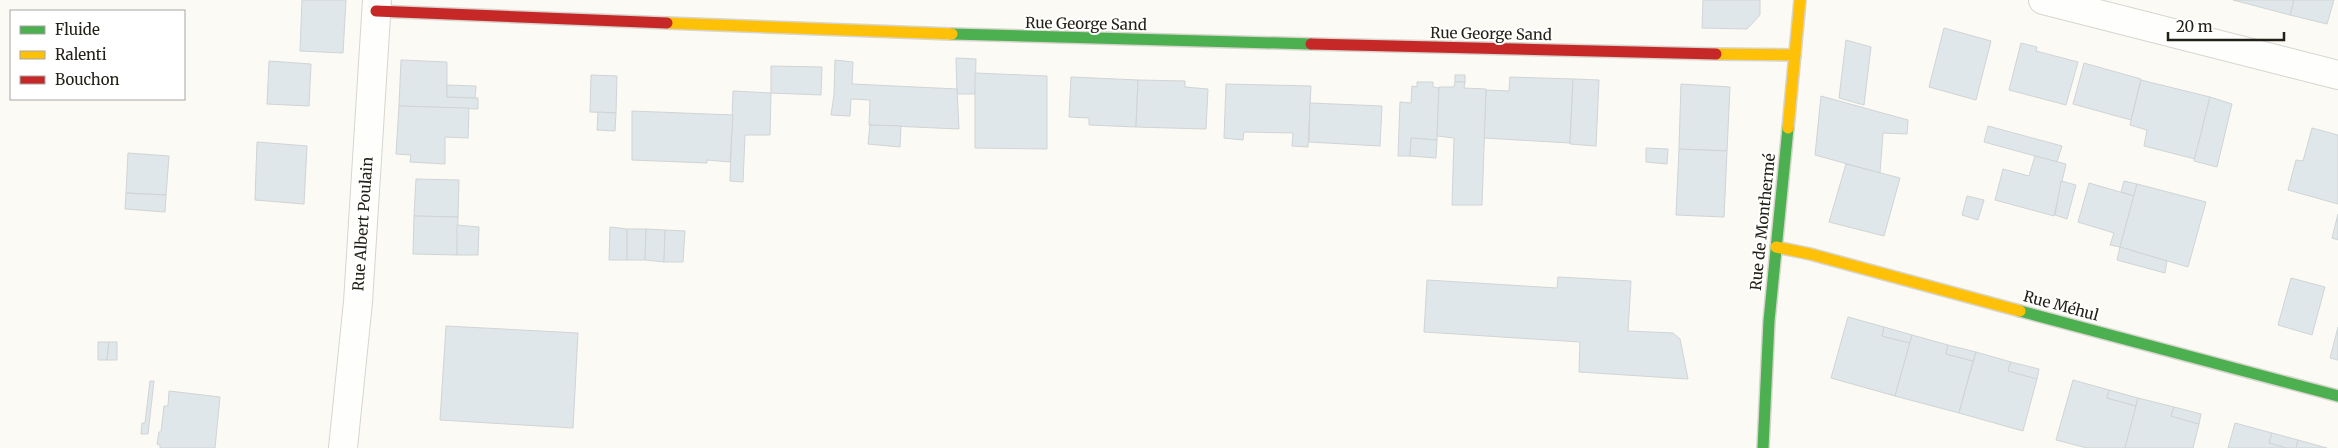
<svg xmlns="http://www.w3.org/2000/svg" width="2338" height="448" font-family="Merriweather,serif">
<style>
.building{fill:#e0e7ea;stroke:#d0d4d5}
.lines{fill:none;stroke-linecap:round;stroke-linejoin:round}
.street-casing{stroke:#d7d5ce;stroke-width:30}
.fast-casing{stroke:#d7d5ce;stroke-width:14}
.slow-casing{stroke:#d7d5ce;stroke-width:14}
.jam-casing{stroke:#d7d5ce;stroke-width:14}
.street{stroke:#fefefd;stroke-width:28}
.fast{stroke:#4caf50;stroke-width:11}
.slow{stroke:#ffc107;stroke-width:11}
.jam{stroke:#c62828;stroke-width:11}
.labels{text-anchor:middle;stroke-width:4;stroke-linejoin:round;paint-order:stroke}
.street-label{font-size:15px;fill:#232117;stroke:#fff}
</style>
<rect width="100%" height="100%" fill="#fbfaf4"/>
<g class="building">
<polygon points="302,0 346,0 343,53 300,51"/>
<polygon points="1703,0 1760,0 1760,15 1747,29 1702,28"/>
<polygon points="2233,0 2294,0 2290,15"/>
<polygon points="2294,0 2334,0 2327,24 2290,15"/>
<polygon points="1944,28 1991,41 1976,100 1929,87"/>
<polygon points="1846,40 1871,47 1864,105 1839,98"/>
<polygon points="2021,43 2037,47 2036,51 2078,62 2066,105 2009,90"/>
<polygon points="956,58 976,59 975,94 957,94"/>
<polygon points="401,60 447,62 447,97 478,98 478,109 399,106"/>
<polygon points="835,60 853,62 852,84 957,89 959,129 869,125 870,100 851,99 850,116 831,115 834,95"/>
<polygon points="269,61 311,64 309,106 267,104"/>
<polygon points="2084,63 2141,79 2131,120 2073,104"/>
<polygon points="771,66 822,67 821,95 771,93"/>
<polygon points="975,73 1047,76 1047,149 975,148"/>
<polygon points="591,75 617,76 616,113 590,112"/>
<rect x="1455" y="75" width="10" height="7"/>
<polygon points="1071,77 1138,80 1136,127 1089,125 1089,118 1069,117"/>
<polygon points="1510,77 1573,79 1570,143 1484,138 1486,90 1509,91"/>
<polygon points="1573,79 1599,80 1596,146 1570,144"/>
<polygon points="1138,80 1185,81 1185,87 1208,89 1206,129 1136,127"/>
<polygon points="2141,80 2210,97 2195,159 2144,146 2147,130 2130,125"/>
<polygon points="1417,82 1433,82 1433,87 1439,88 1437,140 1411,138 1410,156 1398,156 1400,102 1411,103 1412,86 1417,87"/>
<polygon points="1455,82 1465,82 1464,88 1486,89 1482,205 1452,205 1454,138 1437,136 1439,87 1454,87"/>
<polygon points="1226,84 1311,86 1308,147 1292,146 1293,133 1244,132 1243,140 1224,138"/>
<polygon points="1681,84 1730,87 1727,151 1679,149"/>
<polygon points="447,85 476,86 475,98 447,97"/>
<polygon points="733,91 771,93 770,135 745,135 743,182 730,181"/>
<polygon points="1821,96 1908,120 1907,134 1883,133 1880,173 1815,155"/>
<polygon points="2210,97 2232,104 2217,167 2194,161"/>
<polygon points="1310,103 1382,106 1380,146 1309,142"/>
<polygon points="399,106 469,108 468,138 445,137 445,164 410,162 411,155 396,154"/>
<polygon points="632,111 733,115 730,162 707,160 707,163 632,160"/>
<polygon points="598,112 616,113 615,131 597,130"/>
<polygon points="870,125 901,126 900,147 868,144"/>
<polygon points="1988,126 2062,146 2057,162 1984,142"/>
<polygon points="2312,128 2338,135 2338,204 2288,190 2296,160 2303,161"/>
<polygon points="1411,138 1437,140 1436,158 1410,156"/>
<polygon points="257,142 307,146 304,204 255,200"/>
<polygon points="1646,148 1668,149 1667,164 1646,162"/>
<polygon points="1679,149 1727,151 1724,217 1676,215"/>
<polygon points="128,153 169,156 166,195 126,193"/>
<polygon points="2035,156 2066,164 2054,216 1995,200 2003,169 2029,176"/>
<polygon points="1846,164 1900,178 1884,236 1829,222"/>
<polygon points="416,179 459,180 458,217 414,216"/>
<polygon points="2061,181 2076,185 2067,219 2055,215"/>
<polygon points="2124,181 2137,184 2134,196 2121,192"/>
<polygon points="2089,183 2134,196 2120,247 2110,245 2114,233 2078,222"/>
<polygon points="2137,184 2206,202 2188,267 2120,247"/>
<polygon points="126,193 166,195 165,212 125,209"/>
<polygon points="1967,196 1984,200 1978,220 1962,215"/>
<polygon points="2338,214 2338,240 2332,238"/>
<polygon points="414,216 458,217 457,255 413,254"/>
<polygon points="457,225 479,227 478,255 457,255"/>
<polygon points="610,227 627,229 627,260 609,260"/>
<polygon points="627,229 646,229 645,260 627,260"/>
<polygon points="646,229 665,230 664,262 645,260"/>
<polygon points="665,230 685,231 683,262 664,262"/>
<polygon points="2120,247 2167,261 2165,273 2117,260"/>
<polygon points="1558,277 1631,281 1628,331 1673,333 1680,339 1688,379 1579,372 1580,342 1424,332 1427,280 1557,288"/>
<polygon points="2291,278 2325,287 2312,335 2278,325"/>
<polygon points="1848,317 1884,327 1882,336 1910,343 1895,396 1831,378"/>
<polygon points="446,326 578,333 573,428 440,420"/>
<polygon points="1884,327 1912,335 1910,343 1882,336"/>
<polygon points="2338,327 2338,360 2330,358"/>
<polygon points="1912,335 1948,345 1946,354 1973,361 1959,413 1895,396"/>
<polygon points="98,342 109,342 107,360 98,360"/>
<polygon points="109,342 117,342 117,360 107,360"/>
<polygon points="1948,345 1976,352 1973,361 1946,354"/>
<polygon points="1976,352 2011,362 2008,371 2037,379 2023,431 1959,413"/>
<polygon points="2011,362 2039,369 2037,379 2008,371"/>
<polygon points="2073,380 2109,390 2107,398 2136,406 2125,448 2087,448 2056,440"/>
<polygon points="150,381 154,381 148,434 141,434 142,423 145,423"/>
<polygon points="2109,390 2138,398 2136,406 2107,398"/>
<polygon points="169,391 220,397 215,448 160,448 160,445 157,444 159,432 161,432 164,406 168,406"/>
<polygon points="2138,398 2174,407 2171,416 2199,424 2193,448 2125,448"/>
<polygon points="2174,407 2201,414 2199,424 2171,416"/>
<polygon points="2235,423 2272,433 2269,443 2287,448 2228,448"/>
<polygon points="2272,433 2298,440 2296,448 2287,448 2269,443"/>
<polygon points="2298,440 2327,448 2296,448"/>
</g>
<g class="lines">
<defs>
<g id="street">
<polyline points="2043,0 2338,75"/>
<polyline points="343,448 358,302 377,0"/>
</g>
<g id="fast">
<polyline points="952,34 1311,44"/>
<polyline points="2020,311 2338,396"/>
<polyline points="1763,448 1769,321 1788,128"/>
</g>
<g id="slow">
<polyline points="667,23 952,34"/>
<polyline points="1716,54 1795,55"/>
<polyline points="1788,128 1800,0"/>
<polyline points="1776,247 1810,254 2020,311"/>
</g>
<g id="jam">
<polyline points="376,11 667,23"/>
<polyline points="1311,44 1716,54"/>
</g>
</defs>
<use href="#street" class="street-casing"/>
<use href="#fast" class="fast-casing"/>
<use href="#slow" class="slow-casing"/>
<use href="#jam" class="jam-casing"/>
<use href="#street" class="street"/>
<use href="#fast" class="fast"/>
<use href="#slow" class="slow"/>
<use href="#jam" class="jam"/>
</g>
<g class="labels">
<g class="street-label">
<text transform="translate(1086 24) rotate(1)" y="5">Rue George Sand</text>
<text transform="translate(1491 34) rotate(1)" y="5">Rue George Sand</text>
<text transform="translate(1763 222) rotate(-84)" y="5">Rue de Monthermé</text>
<text transform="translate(363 224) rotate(-86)" y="5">Rue Albert Poulain</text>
<text transform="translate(2061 306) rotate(15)" y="5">Rue Méhul</text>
</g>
</g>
<rect x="10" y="10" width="175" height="90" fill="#ffffff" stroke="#a7a6a2"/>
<rect x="20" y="26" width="25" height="8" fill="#4caf50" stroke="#a7a6a2"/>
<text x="55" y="35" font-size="15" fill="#232117">Fluide</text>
<rect x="20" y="51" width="25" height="8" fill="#ffc107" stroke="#a7a6a2"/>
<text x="55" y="60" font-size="15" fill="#232117">Ralenti</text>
<rect x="20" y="76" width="25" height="8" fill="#c62828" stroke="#a7a6a2"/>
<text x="55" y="85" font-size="15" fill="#232117">Bouchon</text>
<path d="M2168 32v8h116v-8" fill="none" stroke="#232117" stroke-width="2.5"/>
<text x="2176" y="32" font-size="15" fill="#232117" stroke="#ffffff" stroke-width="4" paint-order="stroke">20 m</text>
</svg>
